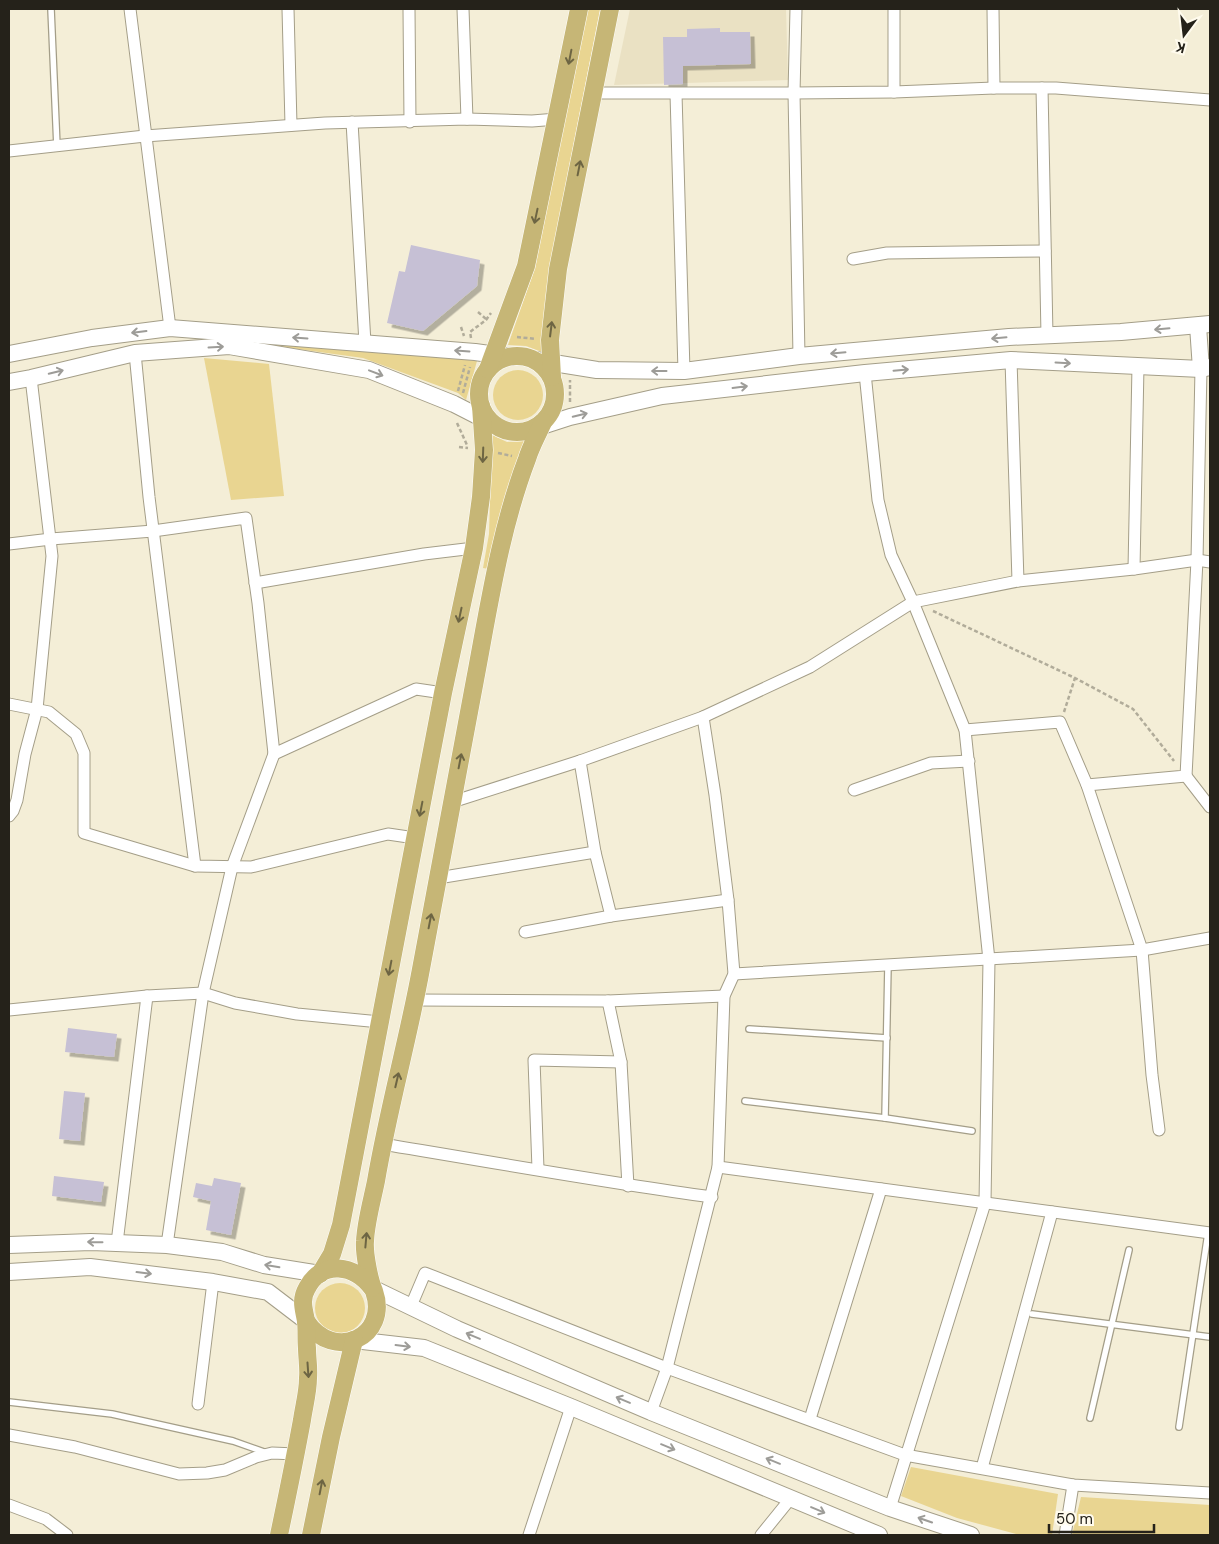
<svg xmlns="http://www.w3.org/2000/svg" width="1219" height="1544" font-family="'DM Sans',sans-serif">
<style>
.built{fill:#eae1c3}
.green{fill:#e9d591}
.building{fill:#c6c0d5;filter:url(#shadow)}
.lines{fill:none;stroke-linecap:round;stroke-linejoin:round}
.lane-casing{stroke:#a49e88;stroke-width:8}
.street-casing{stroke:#a49e88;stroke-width:13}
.secondary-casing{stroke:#a49e88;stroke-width:18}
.primary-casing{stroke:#fff;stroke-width:19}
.path{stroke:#b1ac9a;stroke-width:2.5;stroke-dasharray:4 2.5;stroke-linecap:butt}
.lane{stroke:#fff;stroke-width:5.5}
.street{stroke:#fff;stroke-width:11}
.secondary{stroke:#fff;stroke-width:16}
.primary{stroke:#c6b676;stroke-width:18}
.oneway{stroke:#6d6543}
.oneway2{stroke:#9d9c98}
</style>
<defs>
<filter id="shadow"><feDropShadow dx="4.5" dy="4.5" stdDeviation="0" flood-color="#0004"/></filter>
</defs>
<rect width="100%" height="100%" fill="#f4eed7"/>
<polygon class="built" points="630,9 786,9 788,80 614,85"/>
<g class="green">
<polygon points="587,9 600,9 549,270 542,352 526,346 508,345 535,268"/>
<polygon points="232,340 365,349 477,361 466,400 458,393 363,358"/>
<polygon points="204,358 269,364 284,496 231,500"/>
<circle cx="518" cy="395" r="25"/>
<polygon points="492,435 507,442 524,441 509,486 489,569 483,568 489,534"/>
<circle cx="340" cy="1308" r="25"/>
<polygon points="911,1467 1058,1494 1052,1535 1020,1535 957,1518 901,1496"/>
<polygon points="1081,1497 1210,1505 1210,1535 1072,1535"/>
</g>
<g class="building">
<polygon points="720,28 720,32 750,32 751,64 683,66 683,84 664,85 663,37 687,37 687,29"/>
<polygon points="411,245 480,260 477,286 423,331 387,323 399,271 405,272"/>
<polygon points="68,1028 117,1034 114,1057 65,1052"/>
<polygon points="64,1091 85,1093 80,1141 59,1139"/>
<polygon points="54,1176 104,1182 101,1202 52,1196"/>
<polygon points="214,1178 241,1183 231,1235 206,1230 211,1201 193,1197 196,1183 212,1186"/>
</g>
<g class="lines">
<defs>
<g id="lane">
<polyline points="51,9 57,147"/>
<polyline points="749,1029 887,1038"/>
<polyline points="745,1101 885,1118 972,1131"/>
<polyline points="885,1118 888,965"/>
<polyline points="1032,1314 1210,1337"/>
<polyline points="9,1402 112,1414 233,1441 267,1453"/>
<polyline points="1090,1418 1129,1250"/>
<polyline points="1179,1427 1208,1233"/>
</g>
<g id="street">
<polyline points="130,9 170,328"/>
<polyline points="288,9 291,125"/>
<polyline points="409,9 410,122"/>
<polyline points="463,9 467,119"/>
<polyline points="796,9 794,93 799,356"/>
<polyline points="993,9 994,88"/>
<polyline points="1042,88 1047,335"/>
<polyline points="894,92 894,9"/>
<polyline points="594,93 794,93 894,92 994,88 1056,88 1210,100"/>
<polyline points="676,94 684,371"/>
<polyline points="352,122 365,343"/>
<polyline points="9,151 145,136 325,123 467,119 532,121 557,119"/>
<polyline points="853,259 887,253 1045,251"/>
<polyline points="135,353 149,497 195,866"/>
<polyline points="1011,360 1018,581"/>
<polyline points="865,373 878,500 891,555 913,602 965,730 989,960 985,1203 890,1508"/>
<polyline points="9,544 51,539 153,531 246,518 258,603 274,754 416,689 443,693"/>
<polyline points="1134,569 1138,366"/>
<polyline points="255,583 424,554 474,548"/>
<polyline points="9,704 49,712 76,734 84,753 84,833 195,866 251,867 388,834 415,838"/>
<polyline points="965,730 1060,722 1087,785 1142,950 1152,1075 1159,1130"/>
<polyline points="580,761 595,852 611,916"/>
<polyline points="1186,776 1210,807"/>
<polyline points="1087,785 1186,776 1197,560 1201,369"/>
<polyline points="854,790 931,763 969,761"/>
<polyline points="452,802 580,761 703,717 810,667 913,602 1018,581 1134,569 1197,560 1210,562"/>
<polyline points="9,816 13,811 17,800 25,754 37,709 52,556 31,378"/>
<polyline points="438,878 595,852"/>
<polyline points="525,932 611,916 728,900"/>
<polyline points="734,974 1142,950 1210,938"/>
<polyline points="415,1000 608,1001 724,996"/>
<polyline points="608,1001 621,1062 628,1186"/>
<polyline points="9,1010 147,996 203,993 235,1003 297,1014 380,1022"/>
<path d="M382,1144C492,1162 602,1182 712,1197"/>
<polyline points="718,1167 1210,1233"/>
<polyline points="538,1169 534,1060 621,1062"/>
<polyline points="117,1243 147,996"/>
<polyline points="167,1245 203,993 232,867 274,754"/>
<polyline points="411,1306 425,1273 667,1368 905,1455 1073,1485 1210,1493"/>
<polyline points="198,1404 213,1282"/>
<polyline points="651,1412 667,1368 718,1167 724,996 734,974 728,900 715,795 703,717"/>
<polyline points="810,1419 881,1189"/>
<polyline points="9,1435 75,1447 179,1474 207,1473 225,1470 256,1457 272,1453 296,1454"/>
<polyline points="982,1468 1052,1212"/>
<polyline points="9,1505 46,1519 67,1535"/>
<polyline points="529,1535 571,1407"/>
<polyline points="761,1535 791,1498"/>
<polyline points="1065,1535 1073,1485"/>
</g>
<g id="secondary">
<polyline points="1198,326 1201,369"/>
<polyline points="9,354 92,338 170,328 475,352 511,357"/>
<polyline points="535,360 597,370 684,371 799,356 1009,337 1121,332 1210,324"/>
<polyline points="9,382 31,378 135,353 229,346 369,370 454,404 497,426"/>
<polyline points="533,429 570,417 662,396 865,373 1011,360 1201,369 1210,367"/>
<polyline points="9,1245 91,1242 167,1245 222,1252 264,1265 320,1274"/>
<polyline points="9,1272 90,1267 213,1282 268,1292 306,1321"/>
<polyline points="372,1288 457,1329 651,1412 890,1508 971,1535"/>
<polyline points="354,1340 424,1348 571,1407 879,1535"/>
</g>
<g id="primary">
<circle cx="517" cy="394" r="38"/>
<polyline points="488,369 526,266 579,9"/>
<polyline points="552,377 550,340 558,269 610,9"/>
<polyline points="320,1274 332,1254 341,1225 443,693 474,548 481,497 484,450 481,406"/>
<path d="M306,1321C334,1363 390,1337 374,1291C369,1279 364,1253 365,1241C366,1221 372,1201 376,1181C388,1110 408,1040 421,969C439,873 457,776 475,680C489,606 500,530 527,459C531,446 538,434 543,422"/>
<path d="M279,1535C287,1497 295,1458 302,1420C304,1406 308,1392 308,1378C309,1368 307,1358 307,1348C306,1339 307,1330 306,1321C304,1309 300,1300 307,1288C322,1259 355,1265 372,1288"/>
<polyline points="311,1535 331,1437 354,1340"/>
</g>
</defs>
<use href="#lane" class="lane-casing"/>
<use href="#street" class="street-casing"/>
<use href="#secondary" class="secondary-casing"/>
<use href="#primary" class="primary-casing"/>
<g class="path">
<polyline points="478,312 486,319"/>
<polyline points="461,327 464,336"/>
<polyline points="517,337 536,339"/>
<polyline points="471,338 470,332 486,320 491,313"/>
<polyline points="458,391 465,365"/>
<polyline points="463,393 470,367"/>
<polyline points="570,402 570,380"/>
<polyline points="457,423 467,445"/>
<polyline points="459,447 468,448"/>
<polyline points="498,453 512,456"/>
<polyline points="933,611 1075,678 1133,709 1174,761"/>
<polyline points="1064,712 1075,678"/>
</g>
<use href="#lane" class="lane"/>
<use href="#street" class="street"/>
<use href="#secondary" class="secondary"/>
<use href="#primary" class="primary"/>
</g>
<defs><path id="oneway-shaft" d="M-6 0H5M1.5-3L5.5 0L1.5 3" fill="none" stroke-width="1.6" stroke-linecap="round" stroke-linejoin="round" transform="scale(1.25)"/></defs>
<g class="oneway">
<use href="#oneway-shaft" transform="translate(570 57) rotate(101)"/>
<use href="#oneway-shaft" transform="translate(579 168) rotate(-79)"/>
<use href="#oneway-shaft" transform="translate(536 216) rotate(102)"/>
<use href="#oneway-shaft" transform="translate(551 329) rotate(-83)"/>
<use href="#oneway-shaft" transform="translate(483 455) rotate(92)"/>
<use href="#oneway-shaft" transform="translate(460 615) rotate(102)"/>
<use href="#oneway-shaft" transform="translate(460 761) rotate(-79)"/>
<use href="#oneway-shaft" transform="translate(421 809) rotate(101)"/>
<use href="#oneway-shaft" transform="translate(430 921) rotate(-79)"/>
<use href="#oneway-shaft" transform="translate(390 968) rotate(101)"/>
<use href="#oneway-shaft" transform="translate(397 1080) rotate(-77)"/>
<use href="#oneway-shaft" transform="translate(366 1240) rotate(-85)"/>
<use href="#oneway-shaft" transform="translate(308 1370) rotate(86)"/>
<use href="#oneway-shaft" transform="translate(321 1487) rotate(-79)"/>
</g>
<g class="oneway2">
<use href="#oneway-shaft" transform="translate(1162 329) rotate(175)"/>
<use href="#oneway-shaft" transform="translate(139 332) rotate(173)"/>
<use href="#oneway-shaft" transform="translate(300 338) rotate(-176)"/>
<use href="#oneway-shaft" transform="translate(999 338) rotate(175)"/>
<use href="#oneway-shaft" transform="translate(216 347) rotate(-3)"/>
<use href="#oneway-shaft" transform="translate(462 351) rotate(-176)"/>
<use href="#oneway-shaft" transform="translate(838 353) rotate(175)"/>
<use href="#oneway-shaft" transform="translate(1063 363) rotate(3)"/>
<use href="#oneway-shaft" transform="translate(901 370) rotate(-5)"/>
<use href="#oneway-shaft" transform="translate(659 371) rotate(180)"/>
<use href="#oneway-shaft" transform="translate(56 372) rotate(-14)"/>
<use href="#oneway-shaft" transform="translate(376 373) rotate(21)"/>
<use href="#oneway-shaft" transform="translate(740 387) rotate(-7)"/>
<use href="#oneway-shaft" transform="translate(580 415) rotate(-14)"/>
<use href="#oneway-shaft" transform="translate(95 1242) rotate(-179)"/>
<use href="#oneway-shaft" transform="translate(272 1266) rotate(-171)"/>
<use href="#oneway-shaft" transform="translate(144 1273) rotate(7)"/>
<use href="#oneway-shaft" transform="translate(473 1336) rotate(-157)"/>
<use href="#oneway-shaft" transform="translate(403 1346) rotate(7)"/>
<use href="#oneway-shaft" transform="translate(623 1400) rotate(-157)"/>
<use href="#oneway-shaft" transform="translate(668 1447) rotate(22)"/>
<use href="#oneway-shaft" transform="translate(773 1461) rotate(-158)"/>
<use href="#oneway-shaft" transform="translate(818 1510) rotate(23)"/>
<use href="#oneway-shaft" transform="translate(925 1520) rotate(-161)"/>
</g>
<rect width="1219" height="1544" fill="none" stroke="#25221a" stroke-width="20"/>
<g transform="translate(1184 35) rotate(195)" stroke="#fffbed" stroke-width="4" paint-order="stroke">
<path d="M0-4L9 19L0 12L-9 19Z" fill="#25221a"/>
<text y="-8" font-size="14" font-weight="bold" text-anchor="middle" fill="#25221a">K</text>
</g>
<path d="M1049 1524v8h105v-8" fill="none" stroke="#25221a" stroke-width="2.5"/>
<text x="1056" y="1524" font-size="15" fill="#25221a" stroke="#fffbed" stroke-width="4" paint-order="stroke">50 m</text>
</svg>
